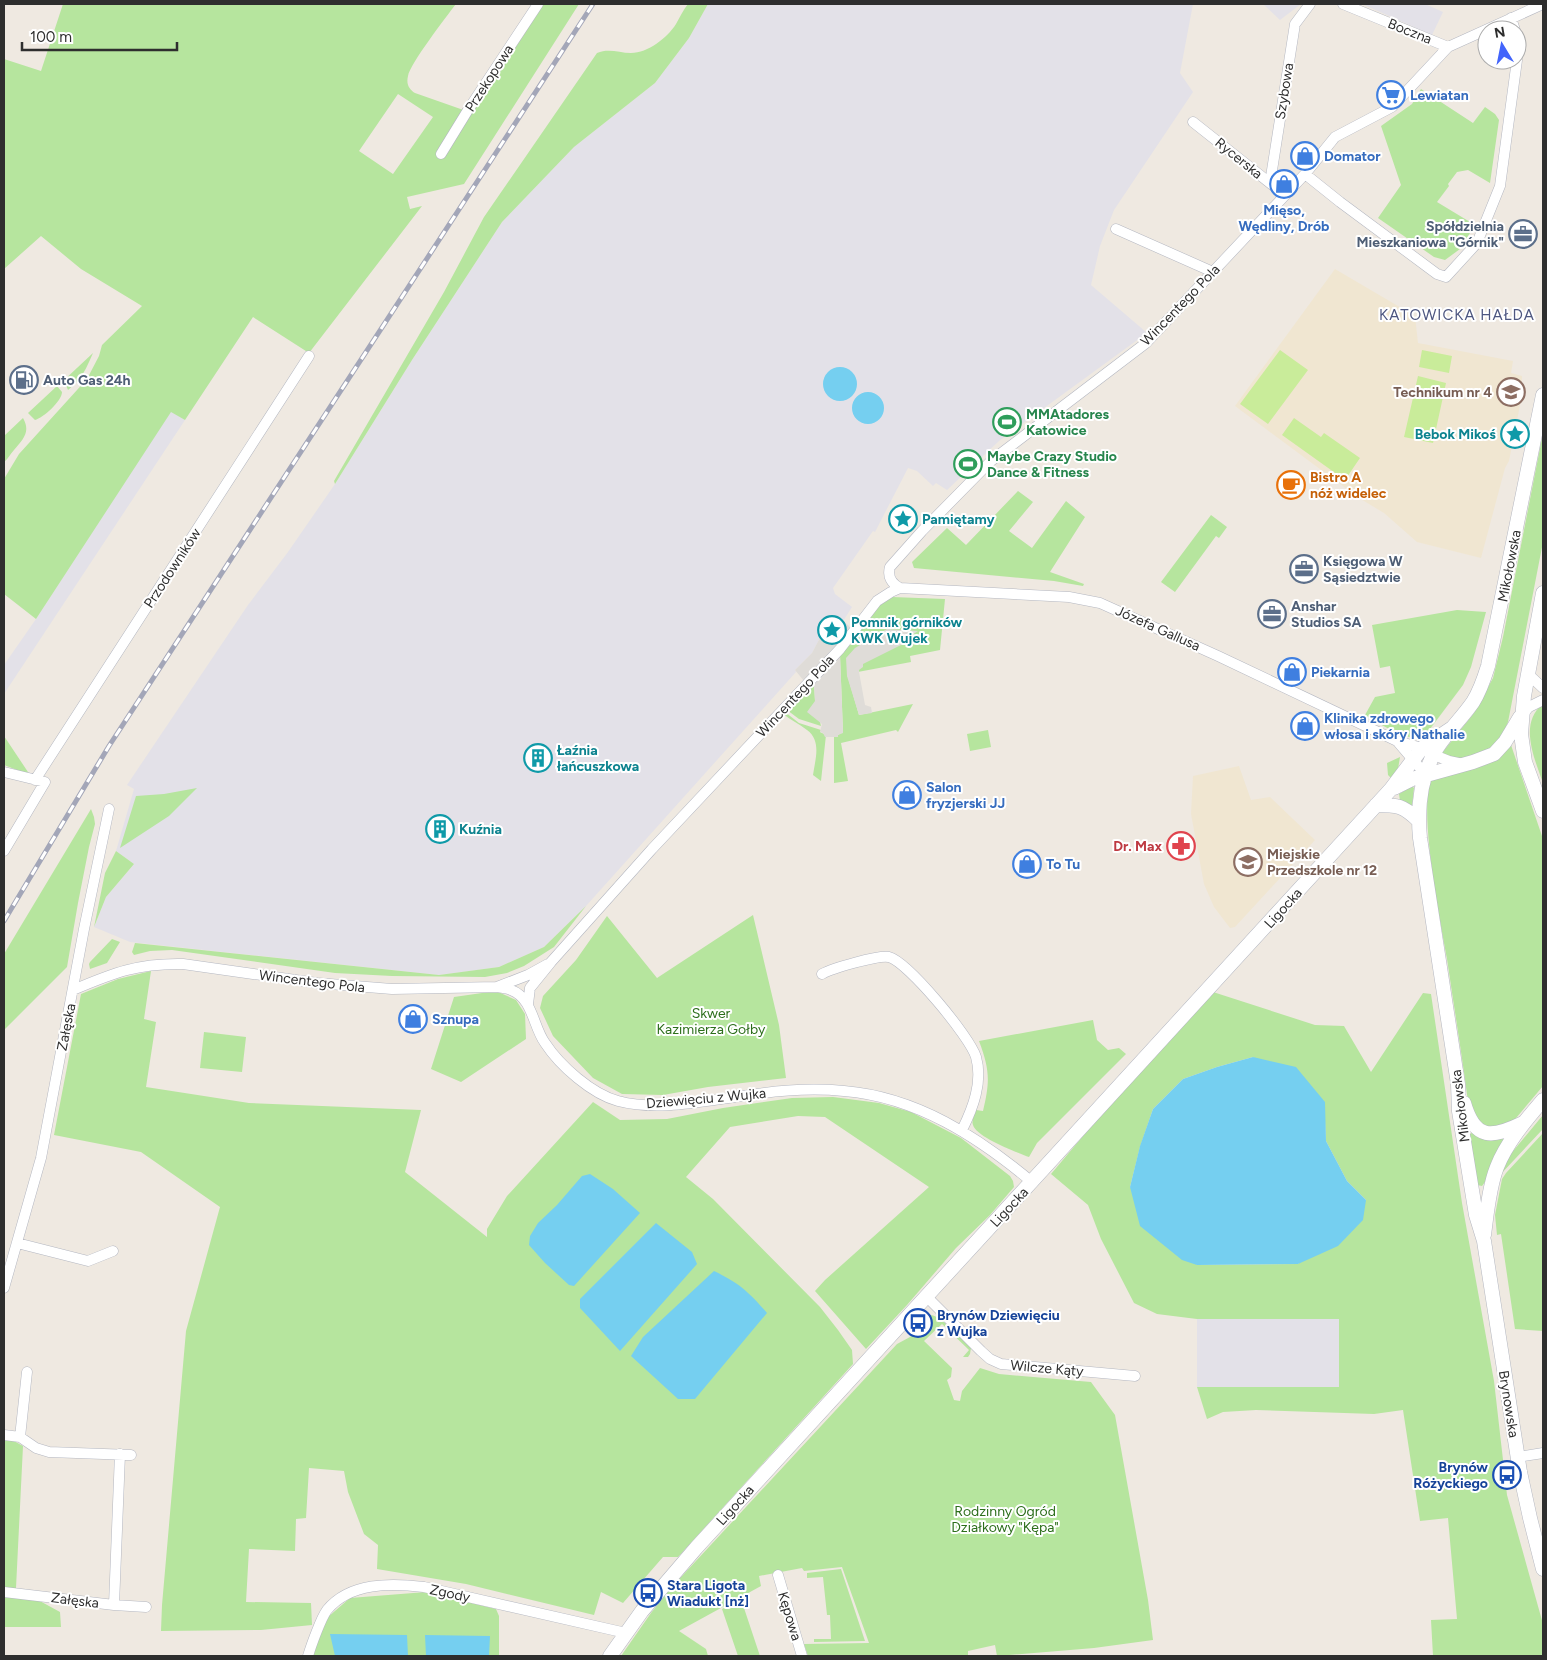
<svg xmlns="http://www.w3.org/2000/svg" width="1547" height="1660" font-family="Figtree,sans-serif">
<rect width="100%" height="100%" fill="#efe9e1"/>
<path fill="#e3e1e8" d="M708,4H1193L1180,73L1193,92L1114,210L1100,246L1091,285L1146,332L1140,338L999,441L947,490L936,483L933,486L917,471L908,468L875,532L873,531L833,588L835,594L852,607L840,626L829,621L812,653L795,670L796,672L586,906L544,947L499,967L439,975L130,942L94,927L106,897L134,864L116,851L134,789L127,785L248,605L288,552L335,484L412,360L502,222L574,147L655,83L689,38Z
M1263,4H1301L1280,20Z
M1362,4H1425L1443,12L1432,35Z
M171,411L185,420L4,694V665L36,619Z
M1197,1319H1339V1387H1197Z"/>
<path fill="#f0e6d1" d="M1335,269L1415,316L1418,343L1513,361L1511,373L1522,376L1521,400L1509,461L1505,468L1481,558L1417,542L1384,513L1359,498L1235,406Z
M1239,766L1251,800L1270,797L1315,840L1235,927L1230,928L1214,907L1204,884L1191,814L1193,776Z"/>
<path fill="#b6e59e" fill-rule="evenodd" d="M63,4H456C446,17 410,64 408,76C406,84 409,89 415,93L472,113L544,4H579L464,184L407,197L410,209L422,206L309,353L253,317L185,420L171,412L36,619L4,594V479L19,454L87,379L99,356L102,345L142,306L81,269L41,236L4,269V59L41,71ZM398,94L433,117L393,174L359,151Z
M688,4H708L689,38L655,83L574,147L502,222L412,360L335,484L334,481L444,292L484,217L597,53C609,48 619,53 631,53C648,53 667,38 676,24C680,17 683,10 688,4Z
M1421,89L1473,123L1485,107L1495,114L1499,120L1490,183L1468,170L1457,172L1448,184L1449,186L1437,202L1475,225L1460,249L1445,260L1434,257L1378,218L1401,185L1381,126L1412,104Z
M93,353C85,371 83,377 68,390L65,383L62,382Z
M57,386L62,392C62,401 43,418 35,420L28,413Z
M23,418C31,432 23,439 14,450C10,454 8,459 4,462V436Z
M1543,433V542L1508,722C1505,729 1502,737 1496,743C1485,755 1456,765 1442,753L1474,713L1493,678L1503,637Z
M1018,491L1033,502L1009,531L1032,548L1066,501L1085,517L1050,572L1084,584L1083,586L1054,581L914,568L912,562L947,528L966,545Z
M1211,515L1227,527L1219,538L1216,536L1175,592L1161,582Z
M892,597L945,599L940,650L910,656L911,662L847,674L859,715L913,704L898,732L896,730L841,743L848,781L834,783V737H838V735L843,732L840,655L876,608Z
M1457,610L1486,612L1471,667L1463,685L1424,737C1408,743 1379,723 1365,715L1375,697L1395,693L1390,666L1380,668L1372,625Z
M814,684L815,701L821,726L799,719L787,710Z
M1543,704V783C1535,760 1518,723 1543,704Z
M785,712L799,723L821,730L820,732L826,735L821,781L813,775C815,760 822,741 807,730C799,724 791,720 783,714Z
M988,730L991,747L970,751L967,734Z
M4,736L30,775L4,765Z
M1511,745L1543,839V1086L1511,1124L1497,1129L1480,1125L1468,1102C1462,1055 1454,1007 1447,959C1441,924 1417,807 1432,779L1485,765L1493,761Z
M1400,757L1398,769L1391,778L1388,775L1387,763Z
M1412,786L1414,788L1412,807L1400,801L1399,794Z
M197,788L169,816L120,848L136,796L164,794Z
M91,809L94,817L95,824L89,847L78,903L67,967L4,1030V954Z
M116,851L134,864L106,897L94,927L105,873Z
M586,906L554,947L524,966L507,973L485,977L392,976L335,973L172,950L150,951L134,955L132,952L135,943L439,975L499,967L544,947Z
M753,915L779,1025L786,1078L708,1087L663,1095L622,1094L593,1078L553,1036L540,1008L543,996L576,960L607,916L657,978Z
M112,939L120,942L107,963L90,969L89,964L90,962Z
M151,971L144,1019L156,1022L146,1087L249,1103L421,1110L405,1172L487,1237V1229L507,1196L593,1102L620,1120L667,1119L723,1108L792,1098L833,1097L879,1103L911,1112L961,1138L1010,1176L1013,1181L1014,1187L990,1215L956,1248L907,1305L866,1349L815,1291L825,1280L929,1187L825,1117L798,1116L730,1127L686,1177L713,1199L820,1307L838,1330L852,1350L853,1364L678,1557H663L623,1603L601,1592L594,1615L466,1584L377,1569L378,1545L364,1534L348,1492L344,1471L309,1468L306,1518L296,1519L295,1551L249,1549L246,1602L311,1603L312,1625L261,1630L161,1631L162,1605L186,1331L220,1207L141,1152L54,1135L81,994L118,979Z
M496,991L516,1000L525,1014L526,1039L461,1082L431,1069L454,997Z
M1213,992L1315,1025L1344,1026L1371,1072L1423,993L1431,994L1462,1203L1494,1381L1507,1495L1543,1624V1656H1433L1431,1620L1457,1619L1448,1518L1420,1521L1403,1410L1374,1414L1256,1410L1223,1412L1207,1419L1197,1387H1339V1319H1197L1157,1314L1134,1303L1101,1239L1088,1205L1051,1174L1089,1129ZM1253,1057L1324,1102L1326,1141L1347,1181L1366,1200L1298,1264L1197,1265L1130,1187L1140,1147L1153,1109L1183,1079L1217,1067Z
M1093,1020L1097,1040L1108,1050L1119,1048L1126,1054L1037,1143L1029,1157C1018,1153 976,1137 973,1125C971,1120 975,1114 976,1110L983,1111C990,1082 990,1070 979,1041Z
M204,1032L246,1037L242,1072L200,1068Z
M1543,1115V1129L1500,1175L1509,1156Z
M1473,1132L1502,1138L1504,1140L1494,1157L1485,1182L1482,1186L1477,1185L1469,1135Z
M1543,1133V1331L1515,1329L1501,1234L1497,1235L1495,1215L1502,1179L1506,1173Z
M931,1315C942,1316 962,1340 971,1348L970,1354L968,1357H963L969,1350L942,1324L924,1341L952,1368L951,1377L947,1380L954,1400L960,1401L962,1391L980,1368L999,1374L1091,1382L1115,1415L1148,1600L1153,1640L1094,1648L997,1656L995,1645L968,1651V1656H808L804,1644L869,1643L842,1567L804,1571L802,1568L759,1576L761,1586L679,1631L706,1649L708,1656H621L651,1613L670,1589L897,1344L910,1337Z
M4,1440H12L23,1446L16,1588L60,1612L61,1627H4Z
M841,1569L865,1641L814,1642V1639H831L830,1615H827L823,1577L807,1578V1573Z
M426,1592L496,1609L499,1616V1656H312L328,1617L350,1598Z
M741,1599L760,1656H738L722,1609Z"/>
<path fill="#c9ec9a" d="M1280,350L1308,370L1268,424L1240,404Z
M1422,350L1452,356L1449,373L1419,367Z
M1418,376L1446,383L1433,443L1404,437Z
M1294,418L1321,437L1324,433L1360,458L1345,480L1282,435Z"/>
<path fill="#dfdcd8" d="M829,621L840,626L842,621L844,622L849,626L851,631L859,636L840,655L843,733L838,735V737H825L823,733L820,732L822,724L807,712L815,701L814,684L809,687L795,670L812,653Z
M887,629L918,631L912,635L911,640L863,664V667L859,670V672L865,705L871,707L872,713L859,715L847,676L846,658L855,648Z"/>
<path fill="#75cff0" d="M823 384a17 17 0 1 1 34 0a17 17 0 1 1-34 0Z
M852 408a16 16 0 1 1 32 0a16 16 0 1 1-32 0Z
M1253,1057L1296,1067L1325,1102L1326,1141L1347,1181L1366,1200L1363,1220L1338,1246L1298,1264L1197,1265L1182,1260L1140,1226L1130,1187L1140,1146L1153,1109L1183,1079L1217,1067Z
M590,1174L613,1189L640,1213L574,1286L569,1285L545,1263L529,1245L530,1236L538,1223L557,1205L582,1176Z
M656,1223L692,1252L697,1264L620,1351L580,1308V1299Z
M714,1271C739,1283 749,1292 767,1313L695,1399H678L631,1356L643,1337Z
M330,1634L407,1635L408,1656H335Z
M425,1635L490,1636L489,1656H426Z"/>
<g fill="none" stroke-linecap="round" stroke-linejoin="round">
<defs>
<path id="street" d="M1343,4L1448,47
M1511,18L1515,30
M1517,39V57
M1193,122L1285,195
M441,154L468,110L538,4
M1305,174L1340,202L1437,274L1446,277L1477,243L1500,186L1517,60
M1270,183L1295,24L1310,4
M1116,229L1213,272
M900,588C892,584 887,577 890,567L922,531L991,461L1146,343L1305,174L1335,137L1392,107L1448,47L1543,4
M1528,674L1543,688
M1522,715L1529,707L1543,700
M1397,741L1426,775
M4,772L45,782L4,851
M35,780L309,356
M822,974C833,968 878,955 889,957C908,962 970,1037 976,1057C983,1082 973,1108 962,1130
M497,987C501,988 507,988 511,990C533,998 533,1027 545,1043C560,1066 592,1094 618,1101C660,1112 707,1100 750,1095C781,1090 813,1088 844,1091C917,1097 978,1137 1032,1182
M73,990C113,973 138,963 183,964L317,983L392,989L497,987L528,975L548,964
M528,1004L530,988L551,962L652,849L840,649L877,601L891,592L900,588L1069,597L1100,603L1218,656L1397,741L1422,748L1434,755L1449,761L1463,764
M17,1243L88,1261L113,1251
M4,1288L41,1158L84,929L109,809
M927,1297L981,1351L990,1359L1001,1364L1135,1376
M4,1435L20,1437L36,1448L49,1452L131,1455
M20,1437L27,1372
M1518,1457L1543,1453
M778,1575L802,1656
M4,1592L114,1605L146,1607
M114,1605L120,1454
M308,1656C311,1646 321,1618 327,1610C350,1582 391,1583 424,1587L626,1633"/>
<path id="secondary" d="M1543,395L1488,666C1484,679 1480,691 1473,702C1462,718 1448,731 1437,748C1421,775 1417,807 1420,838L1458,1084L1459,1111L1476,1215L1484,1241L1520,1472L1530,1518L1543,1569
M1543,593L1524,696L1521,734L1525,762L1543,811
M1394,788L1412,779L1473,762L1494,754L1505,742L1520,717
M1376,805C1397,805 1403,805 1419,821
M1464,1103C1475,1141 1492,1138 1523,1123
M1484,1235C1487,1213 1489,1187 1497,1167C1507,1142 1526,1120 1543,1100
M610,1656L642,1611L696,1548L1391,789L1422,748L1452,728"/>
</defs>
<use href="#street" stroke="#b4b7c1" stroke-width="11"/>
<use href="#secondary" stroke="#b4b7c1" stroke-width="15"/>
<use href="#street" stroke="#fff" stroke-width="10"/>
<use href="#secondary" stroke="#fff" stroke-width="14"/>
<defs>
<path id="rail" d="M4,921L109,746L593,4"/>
</defs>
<use href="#rail" stroke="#a3a6b8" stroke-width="5"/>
<use href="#rail" stroke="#fff" stroke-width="3" stroke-dasharray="9" stroke-linecap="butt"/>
</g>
<defs>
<symbol id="supermarket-ring" viewBox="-11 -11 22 22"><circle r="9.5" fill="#fff" stroke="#3f7fe0" stroke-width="1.5"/><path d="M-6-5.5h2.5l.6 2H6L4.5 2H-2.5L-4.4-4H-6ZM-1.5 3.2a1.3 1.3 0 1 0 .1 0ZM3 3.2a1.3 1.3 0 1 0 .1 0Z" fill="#3f7fe0"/></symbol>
<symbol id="shop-ring" viewBox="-11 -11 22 22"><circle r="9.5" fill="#fff" stroke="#3f7fe0" stroke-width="1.5"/><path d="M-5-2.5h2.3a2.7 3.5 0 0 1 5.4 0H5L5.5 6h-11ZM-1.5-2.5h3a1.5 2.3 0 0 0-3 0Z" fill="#3f7fe0"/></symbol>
<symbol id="office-ring" viewBox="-11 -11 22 22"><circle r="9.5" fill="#fff" stroke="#5c6f8a" stroke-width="1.5"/><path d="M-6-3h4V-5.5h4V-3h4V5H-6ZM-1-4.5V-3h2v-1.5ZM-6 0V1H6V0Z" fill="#5c6f8a"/></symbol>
<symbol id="fuel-ring" viewBox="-11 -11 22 22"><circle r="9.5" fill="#fff" stroke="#5c6f8a" stroke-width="1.5"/><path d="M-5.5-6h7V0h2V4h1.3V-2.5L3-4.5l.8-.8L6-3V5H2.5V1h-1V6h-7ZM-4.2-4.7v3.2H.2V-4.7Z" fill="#5c6f8a"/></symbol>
<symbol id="school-ring" viewBox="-11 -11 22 22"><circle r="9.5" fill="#fff" stroke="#8d6e63" stroke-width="1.5"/><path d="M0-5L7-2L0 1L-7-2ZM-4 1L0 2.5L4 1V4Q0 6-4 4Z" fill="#8d6e63"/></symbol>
<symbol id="stadium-ring" viewBox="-11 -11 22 22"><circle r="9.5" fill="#fff" stroke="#2e9e5b" stroke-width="1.5"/><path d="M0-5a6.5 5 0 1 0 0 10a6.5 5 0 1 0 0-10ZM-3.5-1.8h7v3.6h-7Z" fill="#2e9e5b"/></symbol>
<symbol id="sight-ring" viewBox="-11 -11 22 22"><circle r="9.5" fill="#fff" stroke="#0f9aa8" stroke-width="1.5"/><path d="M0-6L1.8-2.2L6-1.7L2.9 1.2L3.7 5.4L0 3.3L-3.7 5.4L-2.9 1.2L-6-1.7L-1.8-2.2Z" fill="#0f9aa8"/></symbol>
<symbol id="cafe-ring" viewBox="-11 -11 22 22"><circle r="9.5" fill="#fff" stroke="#e8710a" stroke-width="1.5"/><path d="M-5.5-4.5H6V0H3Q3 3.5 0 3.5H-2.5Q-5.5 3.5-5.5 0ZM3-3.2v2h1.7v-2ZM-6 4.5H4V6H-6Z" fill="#e8710a"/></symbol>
<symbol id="building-ring" viewBox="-11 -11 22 22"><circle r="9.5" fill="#fff" stroke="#0f9aa8" stroke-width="1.5"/><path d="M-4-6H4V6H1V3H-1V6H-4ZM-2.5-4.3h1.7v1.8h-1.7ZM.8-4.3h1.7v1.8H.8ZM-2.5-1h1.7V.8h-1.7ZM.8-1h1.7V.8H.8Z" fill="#0f9aa8"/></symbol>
<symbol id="pharmacy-ring" viewBox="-11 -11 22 22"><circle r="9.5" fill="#fff" stroke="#e0444e" stroke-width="1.5"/><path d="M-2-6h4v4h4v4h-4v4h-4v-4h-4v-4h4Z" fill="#e0444e"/></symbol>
<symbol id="bus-ring" viewBox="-11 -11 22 22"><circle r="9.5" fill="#fff" stroke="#1a4fb4" stroke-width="1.5"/><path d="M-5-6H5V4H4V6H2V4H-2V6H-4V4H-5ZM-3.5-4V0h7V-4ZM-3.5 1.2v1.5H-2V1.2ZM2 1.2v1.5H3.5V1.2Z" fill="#1a4fb4"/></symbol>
</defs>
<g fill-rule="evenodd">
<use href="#supermarket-ring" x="1375" y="79" width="32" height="32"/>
<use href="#shop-ring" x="1289" y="140" width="32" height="32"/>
<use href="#shop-ring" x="1268" y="168" width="32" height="32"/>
<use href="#office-ring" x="1507" y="218" width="32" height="32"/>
<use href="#fuel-ring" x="8" y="364" width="32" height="32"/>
<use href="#school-ring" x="1495" y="376" width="32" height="32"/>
<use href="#stadium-ring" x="991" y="406" width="32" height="32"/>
<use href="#sight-ring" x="1499" y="418" width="32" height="32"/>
<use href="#stadium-ring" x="952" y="448" width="32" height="32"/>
<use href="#cafe-ring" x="1275" y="469" width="32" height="32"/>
<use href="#sight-ring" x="887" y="503" width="32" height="32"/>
<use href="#office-ring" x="1288" y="553" width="32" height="32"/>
<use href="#office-ring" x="1256" y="598" width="32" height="32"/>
<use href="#sight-ring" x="816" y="614" width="32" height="32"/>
<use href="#shop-ring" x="1276" y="656" width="32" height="32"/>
<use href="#shop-ring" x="1289" y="710" width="32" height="32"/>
<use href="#building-ring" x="522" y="742" width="32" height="32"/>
<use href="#shop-ring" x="891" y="779" width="32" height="32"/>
<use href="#building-ring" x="424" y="813" width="32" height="32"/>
<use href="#pharmacy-ring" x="1165" y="830" width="32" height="32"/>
<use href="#school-ring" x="1232" y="846" width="32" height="32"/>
<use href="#shop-ring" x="1011" y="848" width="32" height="32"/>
<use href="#shop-ring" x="397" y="1003" width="32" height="32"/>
<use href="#bus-ring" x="902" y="1307" width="32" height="32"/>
<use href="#bus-ring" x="1491" y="1459" width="32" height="32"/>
<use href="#bus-ring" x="632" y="1577" width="32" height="32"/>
</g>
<g text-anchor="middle" stroke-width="4" stroke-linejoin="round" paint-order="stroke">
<g font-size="14" fill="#2e2e2e" stroke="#fff">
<text transform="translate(1410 31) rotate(22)" y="5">Boczna</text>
<text transform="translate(489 78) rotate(-57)" y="5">Przekopowa</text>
<text transform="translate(1284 91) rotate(-81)" y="5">Szybowa</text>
<text transform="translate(1239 158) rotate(39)" y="5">Rycerska</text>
<text transform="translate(1180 305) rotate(-46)" y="5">Wincentego Pola</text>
<text transform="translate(1509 566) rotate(-79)" y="5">Mikołowska</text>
<text transform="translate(172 568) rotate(-57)" y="5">Przodowników</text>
<text transform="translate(1158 628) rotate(24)" y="5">Józefa Gallusa</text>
<text transform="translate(795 696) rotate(-47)" y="5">Wincentego Pola</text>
<text transform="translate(1283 908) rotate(-48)" y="5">Ligocka</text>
<text transform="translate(312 981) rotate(7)" y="5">Wincentego Pola</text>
<text transform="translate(66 1027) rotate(-79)" y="5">Załęska</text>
<text transform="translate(706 1098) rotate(-5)" y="5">Dziewięciu z Wujka</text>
<text transform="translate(1460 1106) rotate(-97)" y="5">Mikołowska</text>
<text transform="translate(1009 1207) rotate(-47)" y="5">Ligocka</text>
<text transform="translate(1047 1368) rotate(5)" y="5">Wilcze Kąty</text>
<text transform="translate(1509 1404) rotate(81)" y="5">Brynowska</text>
<text transform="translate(735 1505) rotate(-48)" y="5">Ligocka</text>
<text transform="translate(450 1593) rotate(12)" y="5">Zgody</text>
<text transform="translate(75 1600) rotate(7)" y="5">Załęska</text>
<text transform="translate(790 1616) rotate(73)" y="5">Kępowa</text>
</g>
<g font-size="14" font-weight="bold" fill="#366cbe" stroke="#fff" text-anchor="start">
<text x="1410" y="100">Lewiatan</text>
<text x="1324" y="161">Domator</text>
<text x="1284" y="215" text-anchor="middle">Mięso,<tspan x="1284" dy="16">Wędliny, Drób</tspan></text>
<text x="1311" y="677">Piekarnia</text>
<text x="1324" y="723">Klinika zdrowego<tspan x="1324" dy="16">włosa i skóry Nathalie</tspan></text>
<text x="926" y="792">Salon<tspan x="926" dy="16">fryzjerski JJ</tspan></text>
<text x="1046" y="869">To Tu</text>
<text x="432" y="1024">Sznupa</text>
</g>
<g font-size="14" font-weight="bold" fill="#4e5e75" stroke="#fff" text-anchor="start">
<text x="1504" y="231" text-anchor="end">Spółdzielnia<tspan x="1504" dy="16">Mieszkaniowa "Górnik"</tspan></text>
<text x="43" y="385">Auto Gas 24h</text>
<text x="1323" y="566">Księgowa W<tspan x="1323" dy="16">Sąsiedztwie</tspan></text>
<text x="1291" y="611">Anshar<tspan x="1291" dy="16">Studios SA</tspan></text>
</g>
<g font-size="14" font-weight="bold" fill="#785e54" stroke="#fff" text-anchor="end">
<text x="1492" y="397">Technikum nr 4</text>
<text x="1267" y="859" text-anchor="start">Miejskie<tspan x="1267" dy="16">Przedszkole nr 12</tspan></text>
</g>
<g font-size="14" font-weight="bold" fill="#27864d" stroke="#fff" text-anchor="start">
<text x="1026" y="419">MMAtadores<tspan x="1026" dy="16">Katowice</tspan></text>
<text x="987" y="461">Maybe Crazy Studio<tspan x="987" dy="16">Dance &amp; Fitness</tspan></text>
</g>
<g font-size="14" font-weight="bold" fill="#0d838f" stroke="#fff" text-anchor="start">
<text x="1496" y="439" text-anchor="end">Bebok Mikoś</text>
<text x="922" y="524">Pamiętamy</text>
<text x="851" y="627">Pomnik górników<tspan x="851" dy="16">KWK Wujek</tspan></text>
<text x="557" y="755">Łaźnia<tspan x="557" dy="16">łańcuszkowa</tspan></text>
<text x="459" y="834">Kuźnia</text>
</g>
<g font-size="14" font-weight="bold" fill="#c56008" stroke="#fff" text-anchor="start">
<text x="1310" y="482">Bistro A<tspan x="1310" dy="16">nóż widelec</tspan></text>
</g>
<g font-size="14" font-weight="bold" fill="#be3a42" stroke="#fff" text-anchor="end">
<text x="1162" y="851">Dr. Max</text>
</g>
<g font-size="14" fill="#2c6e1b" stroke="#fff">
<text x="711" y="1018">Skwer<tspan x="711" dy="16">Kazimierza Gołby</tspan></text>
<text x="1005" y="1516">Rodzinny Ogród<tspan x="1005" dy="16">Działkowy "Kępa"</tspan></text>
</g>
<g font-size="14" font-weight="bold" fill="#164399" stroke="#fff" text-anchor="start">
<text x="937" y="1320">Brynów Dziewięciu<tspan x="937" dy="16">z Wujka</tspan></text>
<text x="1488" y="1472" text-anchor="end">Brynów<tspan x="1488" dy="16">Różyckiego</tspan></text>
<text x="667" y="1590">Stara Ligota<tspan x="667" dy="16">Wiadukt [nż]</tspan></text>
</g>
<g font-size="15" letter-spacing="1" fill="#4d5680" stroke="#fff">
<text x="1457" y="320">KATOWICKA HAŁDA</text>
</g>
</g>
<rect width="1547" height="1660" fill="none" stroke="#2e2e2e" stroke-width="10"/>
<g transform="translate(1502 45) rotate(350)"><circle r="24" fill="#ffffff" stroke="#ababab"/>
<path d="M0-4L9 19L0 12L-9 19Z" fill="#4264fb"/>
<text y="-8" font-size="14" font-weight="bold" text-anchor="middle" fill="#2e2e2e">N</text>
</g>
<path d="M22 42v8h155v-8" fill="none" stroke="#2e2e2e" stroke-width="2.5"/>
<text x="30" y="42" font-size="15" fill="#2e2e2e" stroke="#ffffff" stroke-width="4" paint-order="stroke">100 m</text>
</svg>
